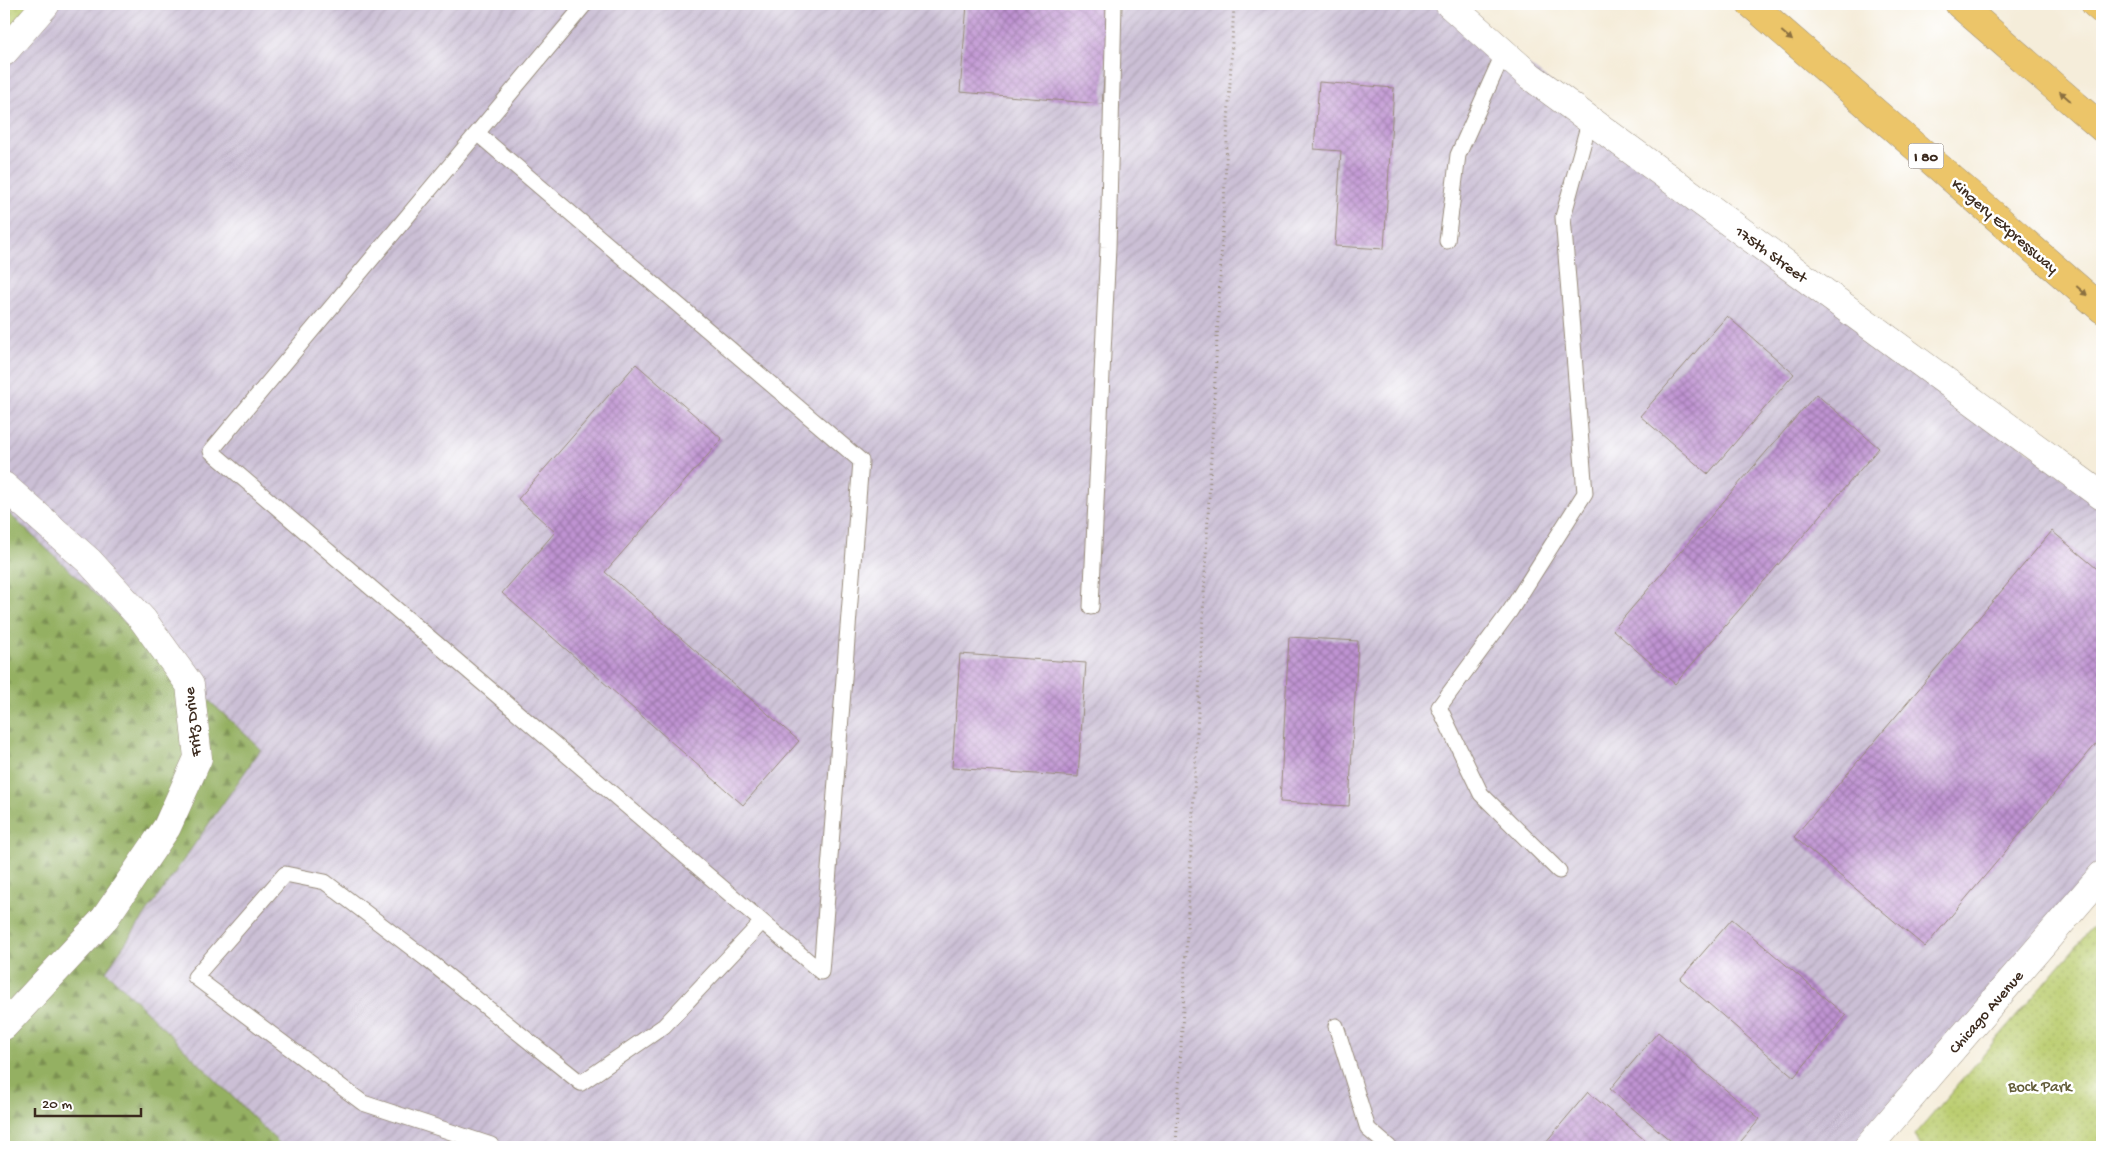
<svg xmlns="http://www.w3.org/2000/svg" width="2106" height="1151" font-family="'Gochi Hand',sans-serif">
<defs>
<pattern id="industrial-furrows" width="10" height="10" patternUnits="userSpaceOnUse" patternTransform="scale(1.25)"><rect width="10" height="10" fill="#cbbfd5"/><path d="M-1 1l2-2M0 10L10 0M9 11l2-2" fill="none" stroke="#afa4b6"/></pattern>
<pattern id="green-dots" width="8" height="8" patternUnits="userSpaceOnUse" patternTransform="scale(1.25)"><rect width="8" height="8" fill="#bbcd70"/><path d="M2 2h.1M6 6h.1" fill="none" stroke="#a2b061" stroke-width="1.8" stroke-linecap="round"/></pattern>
<pattern id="forest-firs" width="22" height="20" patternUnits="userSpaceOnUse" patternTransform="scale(1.25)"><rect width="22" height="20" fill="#94b062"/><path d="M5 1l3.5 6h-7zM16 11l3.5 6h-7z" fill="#7a8f50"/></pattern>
<pattern id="building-cross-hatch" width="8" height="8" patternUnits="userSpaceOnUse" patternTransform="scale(1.25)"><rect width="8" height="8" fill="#bf93d2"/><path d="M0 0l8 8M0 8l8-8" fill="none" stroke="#9c78aa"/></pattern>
</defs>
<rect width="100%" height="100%" fill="#fff"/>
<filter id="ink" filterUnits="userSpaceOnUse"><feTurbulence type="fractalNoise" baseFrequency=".02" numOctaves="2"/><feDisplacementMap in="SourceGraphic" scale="10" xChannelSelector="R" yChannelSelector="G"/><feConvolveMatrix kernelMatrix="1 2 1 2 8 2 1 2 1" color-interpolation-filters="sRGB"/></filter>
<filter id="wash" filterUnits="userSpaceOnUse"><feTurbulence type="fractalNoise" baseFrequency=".0096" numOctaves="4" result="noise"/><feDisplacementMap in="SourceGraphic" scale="20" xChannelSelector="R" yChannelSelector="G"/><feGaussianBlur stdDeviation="1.12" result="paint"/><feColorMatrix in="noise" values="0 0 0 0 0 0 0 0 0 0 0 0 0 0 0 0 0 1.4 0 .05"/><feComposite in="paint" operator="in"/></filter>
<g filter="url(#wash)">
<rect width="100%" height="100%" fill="#f5edda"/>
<path fill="url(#industrial-furrows)" d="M48,4H1450L2102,507V875L1868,1147H283L106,971L261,749L4,509V55Z"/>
<path fill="url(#green-dots)" stroke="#7b7c47" d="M4,4H48L4,55Z
M2102,916V1147H1921L1915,1135Z"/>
<path fill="url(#forest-firs)" stroke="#686d40" d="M4,509L261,749L106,971L283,1147H4Z"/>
<g id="blocks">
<path fill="url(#building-cross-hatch)" d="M967,4H1110L1102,104L960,92Z
M1319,82L1394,88L1384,249L1335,246L1341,151L1314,149Z
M1727,316L1794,374L1708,474L1640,416Z
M636,364L722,439L605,572L799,741L743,805L502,593L555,532L518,499Z
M1816,394L1879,448L1675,684L1613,630Z
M2052,531L2102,573V737L1925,947L1794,837Z
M1289,637L1358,641L1349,806L1280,802Z
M960,654L1086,663L1078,777L952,768Z
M1732,919L1846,1016L1794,1077L1680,979Z
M1658,1032L1760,1119L1736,1147H1678L1610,1089Z
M1588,1092L1653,1147H1551L1545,1143Z"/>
</g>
</g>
<g filter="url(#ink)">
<use href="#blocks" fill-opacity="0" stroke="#988c7c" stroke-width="1"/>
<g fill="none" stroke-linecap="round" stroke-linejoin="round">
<defs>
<path id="lane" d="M477,133L861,461L821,972L211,451L585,4
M1447,241L1458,155L1504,52
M1091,607L1108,247L1114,4
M1559,871L1481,794L1439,707L1510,611L1585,493L1563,217L1590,119
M1336,1026L1368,1129L1389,1147
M491,1145L363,1103L195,977L285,874L325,882L429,961L581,1083L664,1026L762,922"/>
<path id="street" d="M1449,4L1530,76L2102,496
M4,52L46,4
M4,486L89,561L143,620L190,685L198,758L167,827L105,918L4,1026
M1868,1147L2102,875"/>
<path id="highway" d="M1751,4L2102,309
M1959,4L2102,128
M2095,4L2102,10"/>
</defs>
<use href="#lane" stroke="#988c7c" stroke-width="17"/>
<use href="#street" stroke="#988c7c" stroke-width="29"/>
<use href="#highway" stroke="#988c7c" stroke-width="29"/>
<path stroke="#988c7c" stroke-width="3" stroke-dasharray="1 4" stroke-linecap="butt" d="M1176,1147L1234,4"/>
<use href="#lane" stroke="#fff" stroke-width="15"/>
<use href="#street" stroke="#fff" stroke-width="28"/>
<use href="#highway" stroke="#ecc569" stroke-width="28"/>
</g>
<defs><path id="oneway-solid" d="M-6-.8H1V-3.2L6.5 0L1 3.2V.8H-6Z" transform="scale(1.25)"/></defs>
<g fill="#8b7040">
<use href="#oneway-solid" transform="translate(1787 36) rotate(41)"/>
<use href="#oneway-solid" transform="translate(2065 96) rotate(-139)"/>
<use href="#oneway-solid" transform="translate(2082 291) rotate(41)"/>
</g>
</g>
<g text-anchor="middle" stroke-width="5" stroke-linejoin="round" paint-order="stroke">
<rect fill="#fff" stroke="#766a62" stroke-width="1" x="1908.5" y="143.5" width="35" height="25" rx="4"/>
<g font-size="15" font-weight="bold" fill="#3b2a1e">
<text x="1926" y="161">I 80</text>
</g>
<g font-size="16" fill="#3b2a1e" stroke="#fff">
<text transform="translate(2006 225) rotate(41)" y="6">Kingery Expressway</text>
<text transform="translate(1772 253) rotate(36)" y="6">175th Street</text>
<text transform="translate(191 722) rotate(-96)" y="6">Fritz Drive</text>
<text transform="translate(1985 1011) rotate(-49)" y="6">Chicago Avenue</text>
</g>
<g font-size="16" fill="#615b37" stroke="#fff">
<text x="2040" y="1091">Bock Park</text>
</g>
</g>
<rect width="2106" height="1151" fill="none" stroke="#fff" stroke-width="20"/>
<path d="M35 1108v8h106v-8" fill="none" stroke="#3b2a1e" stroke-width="2.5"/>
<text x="42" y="1108" font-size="15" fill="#3b2a1e" stroke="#ffffff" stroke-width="4" paint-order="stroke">20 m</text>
</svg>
